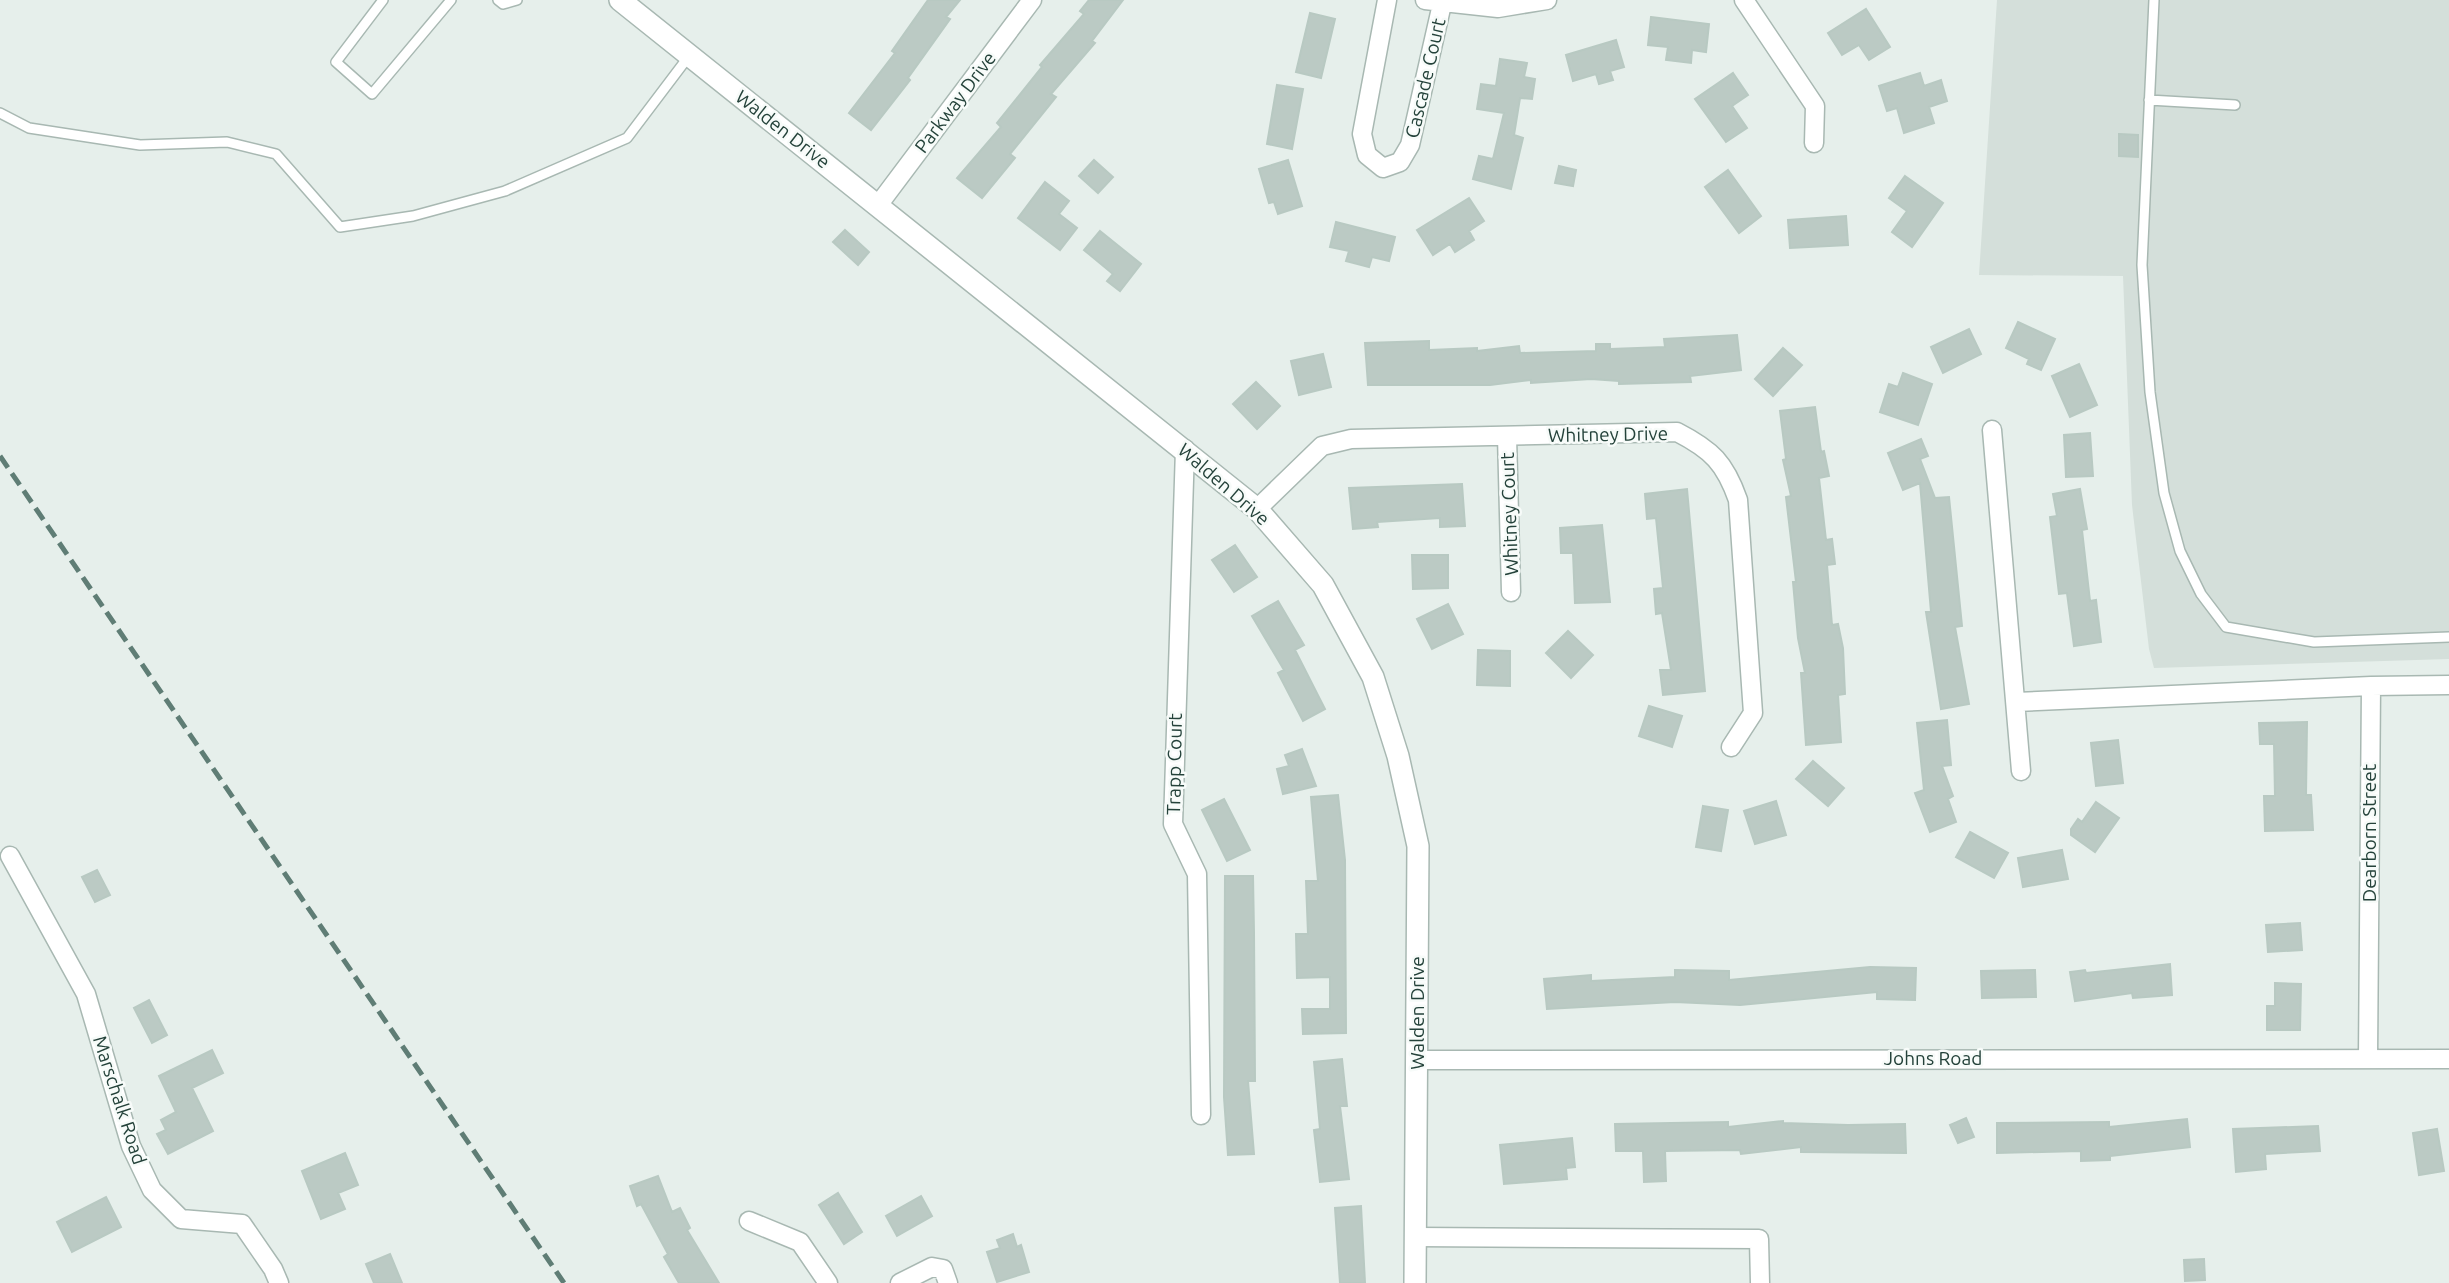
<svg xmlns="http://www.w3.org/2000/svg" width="2449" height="1283" font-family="Ubuntu,sans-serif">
<rect width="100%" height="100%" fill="#e6efeb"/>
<path fill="#d4dfda" d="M1997,0H2449V659L2154,668L2149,649L2132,505L2123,276L1979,275Z"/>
<path fill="#bbcac4" stroke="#b8c9c2" stroke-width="2" d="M928,0H960L946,17L950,19L908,78L910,80L871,130L849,113L895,53L892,51Z
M1089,0H1123L1092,41L1095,43L1051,94L1056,97L1010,154L1015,158L982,198L957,178L1001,127L997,123L1042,67L1040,65L1084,14L1080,11Z
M1866,9L1890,47L1869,60L1859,45L1842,55L1828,33Z
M1310,13L1335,19L1321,78L1296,72Z
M1651,17L1709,24L1706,52L1692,50L1691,63L1666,60L1668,47L1648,45Z
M1616,40L1624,67L1610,71L1613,80L1599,84L1596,74L1573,81L1566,55Z
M1500,59L1527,63L1524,77L1535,79L1532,99L1520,98L1514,135L1523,138L1511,189L1473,179L1479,156L1493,159L1504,113L1477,109L1481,84L1496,86Z
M1733,73L1748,95L1732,106L1747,128L1726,142L1695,99Z
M1920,73L1924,86L1941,80L1947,101L1929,107L1934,123L1904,133L1897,108L1887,111L1879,86Z
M1277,85L1303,89L1292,149L1267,144Z
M2119,134L2138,135V157L2119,156Z
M1094,160L1113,177L1098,193L1079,176Z
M1288,160L1302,206L1278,214L1274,202L1269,203L1259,169Z
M1559,166L1576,170L1573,186L1555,183Z
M1728,170L1761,216L1739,233L1705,187Z
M1905,176L1943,203L1912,247L1892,232L1907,211L1889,198Z
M1045,182L1069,201L1059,214L1077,228L1060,250L1018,218Z
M1469,198L1484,221L1469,231L1474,240L1455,252L1450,244L1433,255L1417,230Z
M1846,216L1848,245L1790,248L1788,220Z
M1336,222L1395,237L1389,261L1372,257L1369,267L1346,261L1349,251L1330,247Z
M845,230L869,252L858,265L833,242Z
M1100,231L1141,264L1120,291L1107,281L1113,274L1084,250Z
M2018,322L2055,339L2041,370L2027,364L2029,359L2006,348Z
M1969,329L1981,354L1943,373L1931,347Z
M1737,335L1741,370L1690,376L1691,382L1619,384V381L1591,379L1531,383V380L1490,385H1368L1365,343L1429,341V350L1477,348V351L1519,346L1520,353L1596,351V344H1610V349L1665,347L1664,339Z
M1783,348L1802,365L1773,396L1755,379Z
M1323,354L1331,387L1299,395L1291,361Z
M2079,364L2097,405L2070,417L2052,376Z
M1903,373L1932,384L1918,425L1880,412L1889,384L1898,387Z
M1256,382L1280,406L1257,429L1233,404Z
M1815,407L1821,452L1824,451L1829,476L1819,478L1826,540L1832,539L1835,564L1827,565L1832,625L1838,624L1843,648L1845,694L1838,695L1841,742L1806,745L1801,673H1805L1798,638L1793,582H1796L1786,497L1791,496L1783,460L1786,459L1780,411Z
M2090,433L2093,476L2066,477L2064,435Z
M1921,439L1928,456L1920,459L1935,498L1949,497L1962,626L1955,627L1969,704L1941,709L1926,612H1931L1920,483L1903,490L1888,453Z
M1462,484L1465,526L1440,527V518L1377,522L1378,527L1353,529L1349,488Z
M1687,489L1705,691L1663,695L1660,670H1671L1662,613L1656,614L1654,589L1663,588L1656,518L1647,519L1645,494Z
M2080,489L2087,529L2082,530L2090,601L2096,600L2101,642L2074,646L2067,593L2059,594L2050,517L2057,516L2053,494Z
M1602,525L1610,602L1575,603L1573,553H1561L1560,528Z
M1235,545L1257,577L1234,592L1212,560Z
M1412,555H1448V588L1413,589Z
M1278,601L1304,645L1295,650L1325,709L1303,721L1278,673L1284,670L1252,616Z
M1448,604L1463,634L1432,649L1417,619Z
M1568,631L1593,655L1571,678L1546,653Z
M1478,650L1510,651V686L1477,685Z
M1649,706L1682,716L1672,747L1639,736Z
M1947,720L1951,765L1942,766L1953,796L1948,799L1956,822L1930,832L1915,793L1924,790L1917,723Z
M2307,722L2306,795H2311L2313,830L2265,831L2264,796H2275L2274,744H2260L2259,723Z
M2118,740L2123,783L2096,786L2091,743Z
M1302,749L1316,786L1283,794L1277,769L1289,766L1285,755Z
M1813,761L1844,788L1828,806L1796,779Z
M1338,795L1345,860L1346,1033L1303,1034L1302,1009H1330V977L1297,978L1296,934H1308L1306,881H1318L1311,797Z
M1224,799L1250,850L1227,861L1202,810Z
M1776,801L1786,835L1755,844L1744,811Z
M2096,802L2119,818L2095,852L2071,835V829L2078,819L2082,822Z
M1703,806L1728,810L1721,851L1696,847Z
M1970,832L2008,853L1994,878L1956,857Z
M2062,850L2068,879L2023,887L2018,858Z
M97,870L110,895L95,902L82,877Z
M1225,876H1253L1254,933L1255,1081H1248L1254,1154L1228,1155L1224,1097Z
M2300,923L2302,950L2268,952L2266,925Z
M2170,964L2172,995L2133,998L2132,993L2075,1001L2070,972L2085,970L2086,973Z
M1870,967L1916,968L1915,1000L1877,999V992L1740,1005L1675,1002L1547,1009L1544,979L1591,975V981L1675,977V970L1729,971V980Z
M2035,970L2036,997L1982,998L1981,971Z
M2275,983L2301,984L2300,1030H2267V1006H2275Z
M149,1000L167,1035L152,1043L134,1008Z
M212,1050L223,1073L192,1088L213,1131L168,1154L157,1134L166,1130L161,1120L176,1112L159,1076Z
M1342,1059L1347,1106H1340L1349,1179L1320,1182L1314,1130L1320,1129L1314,1062Z
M1966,1118L1974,1137L1958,1143L1950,1125Z
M2187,1119L2190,1147L2110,1156V1160L2081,1161V1151L1997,1153V1123L2109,1122V1127Z
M1783,1121V1123L1848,1125L1905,1124L1906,1153L1801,1152V1147L1741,1154L1740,1150L1665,1151L1666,1181L1644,1182L1643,1151H1616L1615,1124L1728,1122V1127Z
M2318,1126L2320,1151L2265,1154L2266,1169L2236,1172L2233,1129Z
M2437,1129L2444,1171L2419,1175L2413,1133Z
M1572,1138L1575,1167L1566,1168L1567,1179L1504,1184L1500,1145Z
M345,1153L358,1185L338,1193L345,1209L321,1219L302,1171Z
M658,1176L672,1212L680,1208L690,1228L687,1230L719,1283H679L664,1257L668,1254L641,1204L637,1206L630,1186Z
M838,1193L862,1232L844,1244L819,1205Z
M921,1196L932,1216L897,1236L886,1216Z
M106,1197L121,1227L72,1252L57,1222Z
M1361,1206L1365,1283H1340L1335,1208Z
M1013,1234L1017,1247L1021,1245L1029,1272L997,1282L987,1252L1000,1248L997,1240Z
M390,1254L402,1283H374L366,1264Z
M2204,1259L2205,1280L2185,1281L2184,1260Z"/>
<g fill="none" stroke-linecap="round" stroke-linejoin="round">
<defs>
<path id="service" d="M383,0L336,62L372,94L451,0
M498,0L503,4L517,0
M2154,0L2142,265L2150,392L2164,493L2180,551L2201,594L2226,627L2314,642L2449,637
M2149,100L2235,105
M0,113L29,128L140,145L227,142L276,154L340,227L413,216L505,191L627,138L689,56"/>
<path id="minor" d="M1387,0L1362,134L1367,155L1383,168L1400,162L1410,145L1442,4
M1425,0L1498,8L1547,0
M1744,0L1815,106L1814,143
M879,204L1032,0
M1992,430L2021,771
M1507,436L1511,592
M1185,449L1173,824L1197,874L1201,1115
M1257,509L1322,446L1351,439L1677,432C1712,450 1725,463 1738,500L1753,713L1731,747
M2016,702L2371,686
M10,856L86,994L131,1146L152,1190L181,1219L242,1224L273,1269L279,1283
M2368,1058L2371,686L2449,685
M1417,1060L2449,1059
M749,1221L800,1242L828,1283
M1416,1237L1759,1239L1760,1283
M900,1283L932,1267L943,1269L948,1283"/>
<path id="tertiary" d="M620,0L1257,509L1323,585L1373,677L1398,756L1418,846L1415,1283"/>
</defs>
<use href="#service" stroke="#a8b8b2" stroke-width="12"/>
<use href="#minor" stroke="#a8b8b2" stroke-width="21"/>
<use href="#tertiary" stroke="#a8b8b2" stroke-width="24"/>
<use href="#service" stroke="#fff" stroke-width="9"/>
<use href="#minor" stroke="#fff" stroke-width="18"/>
<use href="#tertiary" stroke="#fff" stroke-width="21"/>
<path stroke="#5f7d75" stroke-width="5" stroke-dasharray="14 7" stroke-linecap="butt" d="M0,456L564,1283"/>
</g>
<g text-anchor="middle" stroke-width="5" stroke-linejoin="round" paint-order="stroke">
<g font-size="19" fill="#24423a" stroke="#f7fbf9">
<text transform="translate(1425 78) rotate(-77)" y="7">Cascade Court</text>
<text transform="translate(955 102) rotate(-53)" y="7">Parkway Drive</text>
<text transform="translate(783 129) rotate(38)" y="7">Walden Drive</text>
<text transform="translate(1608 434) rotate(-1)" y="7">Whitney Drive</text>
<text transform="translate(1224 484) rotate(41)" y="7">Walden Drive</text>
<text transform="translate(1509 514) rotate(-92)" y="7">Whitney Court</text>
<text transform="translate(1174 764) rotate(-89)" y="7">Trapp Court</text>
<text transform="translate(2369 833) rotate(-90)" y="7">Dearborn Street</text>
<text transform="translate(1417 1013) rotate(-90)" y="7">Walden Drive</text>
<text x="1933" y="1065">Johns Road</text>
<text transform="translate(120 1100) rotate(72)" y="7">Marschalk Road</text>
</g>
</g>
</svg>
